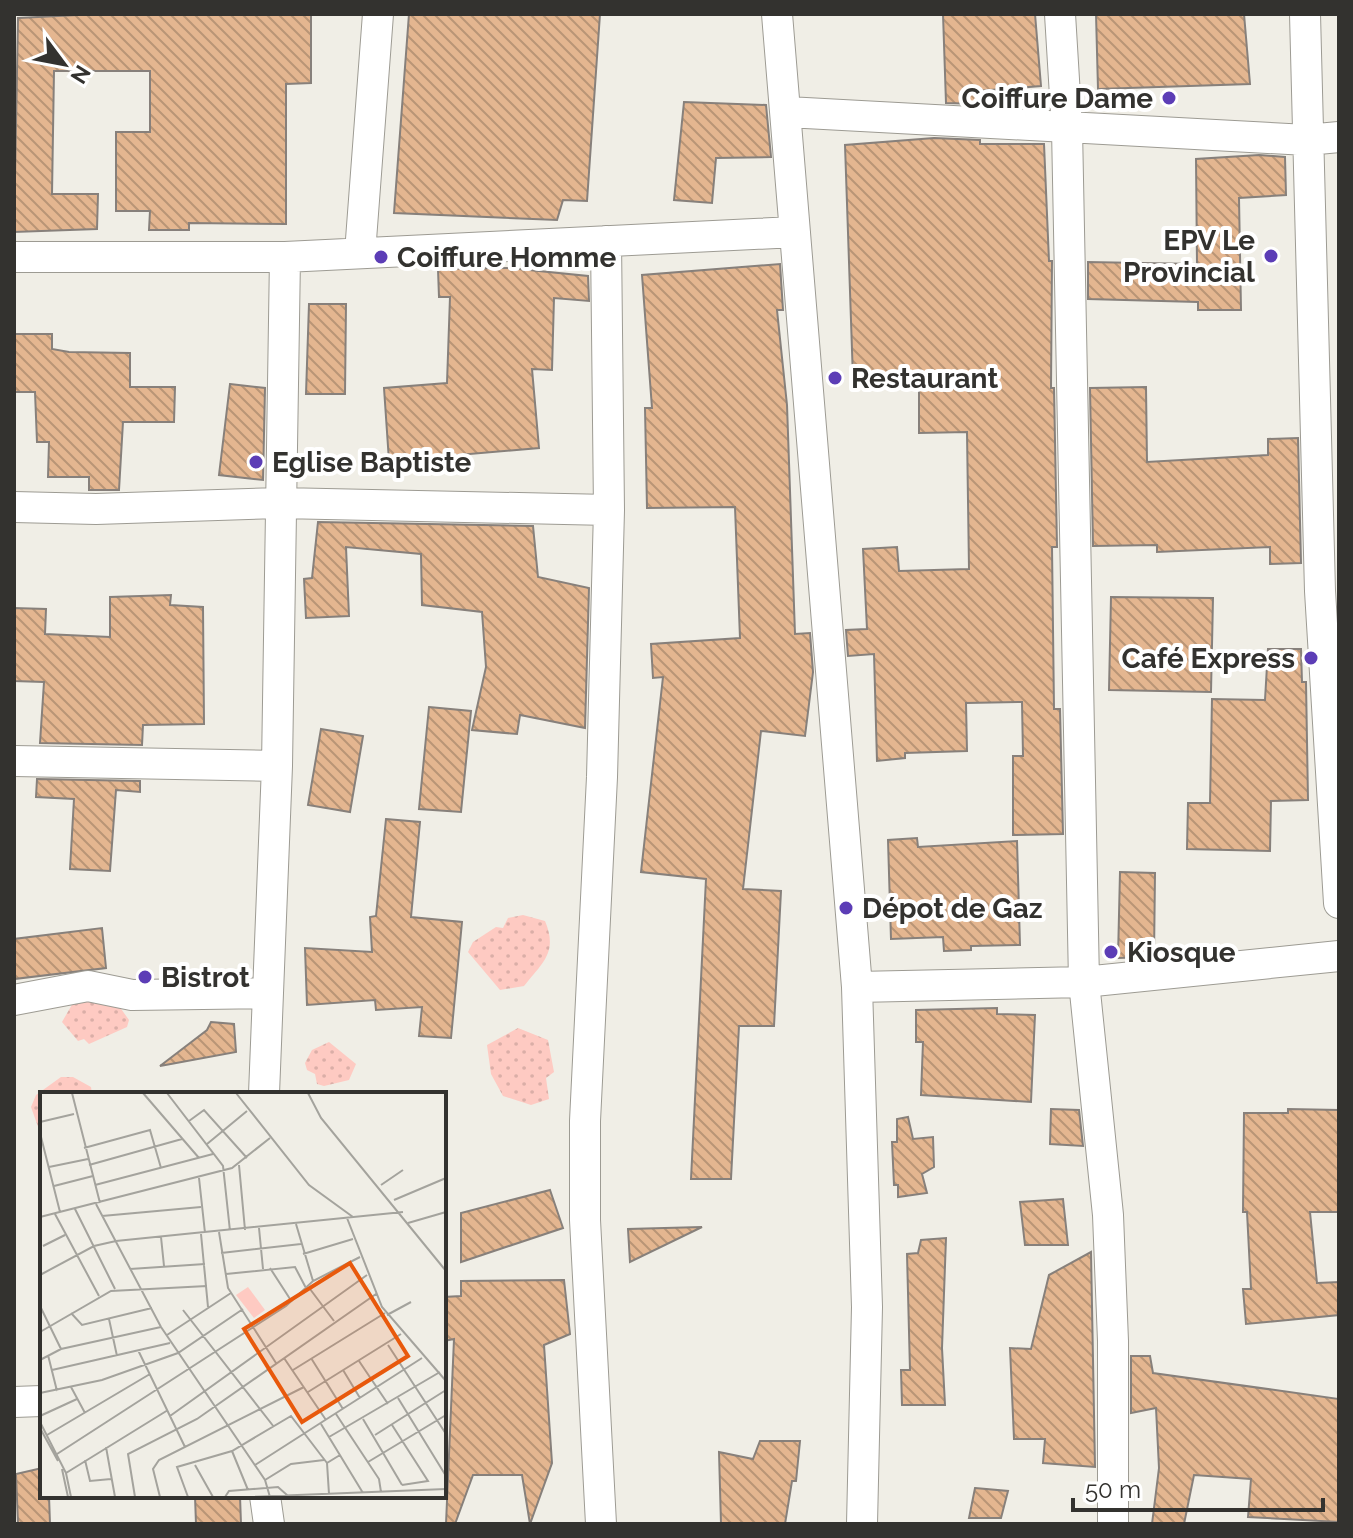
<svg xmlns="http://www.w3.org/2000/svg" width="1353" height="1538" font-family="Raleway,sans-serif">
<defs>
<pattern id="park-dots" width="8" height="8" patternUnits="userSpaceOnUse" patternTransform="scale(2)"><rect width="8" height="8" fill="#fecac2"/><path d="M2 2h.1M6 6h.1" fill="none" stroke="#daaea7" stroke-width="1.8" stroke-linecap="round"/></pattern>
<pattern id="building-back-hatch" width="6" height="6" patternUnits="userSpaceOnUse" patternTransform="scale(2)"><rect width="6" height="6" fill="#e4b690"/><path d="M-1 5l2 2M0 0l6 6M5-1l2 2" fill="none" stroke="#b99576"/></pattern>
</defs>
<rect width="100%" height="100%" fill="#f0eee6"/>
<path fill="url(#park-dots)" d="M523,915L545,921C558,952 543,962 524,986L500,990L468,952L473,942L496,927L503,928L508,918Z
M77,996L119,1006L129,1020L127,1027L89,1044L84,1039L78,1041L62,1022Z
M518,1028L548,1040L554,1072L546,1078L549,1099L531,1105L503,1096L491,1074L487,1045Z
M329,1042L356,1064L349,1080L324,1086L317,1084L315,1074L307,1070L305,1063L312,1050Z
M61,1077H73L91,1087L92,1094H42V1138L31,1107L36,1095Z"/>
<path fill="url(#building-back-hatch)" stroke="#87807b" stroke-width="2" d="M98,14H311V83L286,84V224L189,223V230H149L150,211H116V132H150V71H54L52,194H98L97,229L14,232L18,18Z
M409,14H600L587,201L563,200L557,220L394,213Z
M943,14H1035L1041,86L978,91L979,104L946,103Z
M1096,14H1244L1250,84L1098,89Z
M684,102L766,105L771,157L716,158L712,203L674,200Z
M934,138L980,140V144H1044L1049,261H1052L1051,388H1054L1057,547H1052L1054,709H1060L1063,834L1013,835V756H1023L1022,702L966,703L967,751L905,753V758L877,761L874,654L848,656L846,630L867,629L863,549L897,547L899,571L969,569L967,432L919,433V378L853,379L845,145Z
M1259,155L1285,157L1286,195L1239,198L1241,310H1198V302L1088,299V262L1197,264L1196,159Z
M780,264L783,310H777L787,405L795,634L810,633L813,672L805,736L761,731L743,889L781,891L774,1026H739L731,1179H691L706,879L641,872L663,677L653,678L651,644L740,638L735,507L647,508L645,408H652L642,275Z
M509,268L588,276L589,301L554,298L552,370L532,369L539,448L389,461L384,388L447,383L450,297H439L438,269Z
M309,304H346L345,394H306Z
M14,334H52V349L69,352L130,353V387H175L174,422H123L119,490H89V477H48L49,442H37L35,392H14Z
M230,384L265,388L263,480L219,475Z
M1146,387L1147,462L1268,455V439L1298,438L1301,563L1270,564V547L1157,552V545L1093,546L1090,388Z
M318,522L533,526L538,577L589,588L585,728L520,715L517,734L472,730L486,667L482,612L422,605L421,554L346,547L349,616L306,618L304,579L312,578Z
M171,595L170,605L203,607L204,724L143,725L142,745L40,743L44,682L14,681V608L46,609L45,634L110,637V597Z
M1111,597L1213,598L1211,692L1109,690Z
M1268,649H1301L1302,682H1306L1308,800L1271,801L1270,851L1187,849L1188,803H1210L1212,699L1265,700Z
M429,707L471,711L461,812L419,809Z
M321,729L363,736L350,812L308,805Z
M37,779L140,781V792L116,790L110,871L70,869L74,799L36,797Z
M386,819L420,822L411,917L462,922L451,1038L419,1036L422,1007L376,1010L375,1000L307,1005L305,948L372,952L370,917L376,916Z
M917,838L918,847L1017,841L1020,945L971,946V950L944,951L943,937L891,939L888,840Z
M1120,872L1155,873L1154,957L1118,958Z
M102,928L106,968L14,979V939Z
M997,1008V1014L1035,1015L1031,1102L921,1095L923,1042H916V1010Z
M211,1022L234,1024L236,1052L160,1066L207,1030Z
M1051,1109L1079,1110L1083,1146L1050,1144Z
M1288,1109L1339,1110V1212H1310L1317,1283L1339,1282V1315L1246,1324L1243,1289H1251L1247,1212H1243L1244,1113H1288Z
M908,1117L913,1139L933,1137L934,1167L922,1174L927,1193L898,1197V1185H894L892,1142H897V1119Z
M550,1190L563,1228L461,1262V1213Z
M1063,1199L1068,1245H1025L1020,1202Z
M702,1227L630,1262L628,1229Z
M946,1238L942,1348L945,1405H902L901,1370H910L907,1254L918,1253L921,1240Z
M1091,1252L1095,1467L1043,1463L1045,1439H1014L1010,1348L1031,1349L1049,1275Z
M564,1280L570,1334L544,1345L552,1463L530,1524L522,1475H473L455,1524H446L454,1339L444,1341V1297L461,1296V1281Z
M1131,1356H1150L1153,1373L1339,1399V1522L1248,1517L1251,1479L1194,1475L1184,1524H1152L1159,1468L1156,1408L1131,1413Z
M760,1441H800L796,1481H792L785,1524H721L719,1452L753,1459Z
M42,1468V1496H49L50,1524H18L16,1474Z
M975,1488L1008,1491L1001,1518H969Z
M195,1496H240L241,1524H196Z"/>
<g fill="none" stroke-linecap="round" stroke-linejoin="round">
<defs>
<path id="street" d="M777,14L857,987L867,1307L862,1524
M1060,14L1067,129L1084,982L1108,1215L1113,1341V1524
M1305,14L1320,591L1339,903
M787,112L1307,140L1339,137
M360,253L378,14
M14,257H285L795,232
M14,507L96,509L280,503L609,510
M14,761L277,766
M857,987L1084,982L1339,956
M14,1000L88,986L132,995L268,993
M264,1094L277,766L285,257
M14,1402L42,1401
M265,1496L269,1524
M601,1524L585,1220V1121L602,777L609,510L606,241"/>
</defs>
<use href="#street" stroke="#9d9b93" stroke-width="32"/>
<use href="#street" stroke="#fff" stroke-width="30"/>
</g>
<g fill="#5c3db6" stroke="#fff" stroke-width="3">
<circle cx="1169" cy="98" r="8"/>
<circle cx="1271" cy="256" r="8"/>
<circle cx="381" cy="257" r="8"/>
<circle cx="835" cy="378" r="8"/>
<circle cx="256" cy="462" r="8"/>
<circle cx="1311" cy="658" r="8"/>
<circle cx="846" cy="908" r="8"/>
<circle cx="1111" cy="952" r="8"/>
<circle cx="145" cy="977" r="8"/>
</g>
<g text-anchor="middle" stroke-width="8" stroke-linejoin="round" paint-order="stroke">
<g font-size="28" font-weight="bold" fill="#33322f" stroke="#fff" text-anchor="start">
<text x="1153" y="108" text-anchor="end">Coiffure Dame</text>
<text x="1255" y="250" text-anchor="end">EPV Le<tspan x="1255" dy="32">Provincial</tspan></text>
<text x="397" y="267">Coiffure Homme</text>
<text x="851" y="388">Restaurant</text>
<text x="272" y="472">Eglise Baptiste</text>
<text x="1295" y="668" text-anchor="end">Café Express</text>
<text x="862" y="918">Dépot de Gaz</text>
<text x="1127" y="962">Kiosque</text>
<text x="161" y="987">Bistrot</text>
</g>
</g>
<g transform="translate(40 1092)">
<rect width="406" height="406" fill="#f0eee6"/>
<path d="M208,195L225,218L214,226L196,203Z" fill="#fecac2"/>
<path fill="none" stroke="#a4a39d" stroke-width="2" d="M32,1L60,111M103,1L159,66M127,1L183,74L190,139M196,1L269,93L313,125M268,1L281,26L406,179M149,29L164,18L207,66M0,30L34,22M0,41L20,120M167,52L207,19M44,56L110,38L121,76M49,73L142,47M199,73L205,138M9,75L48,67M159,86L165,141M55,93L173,62M341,93L363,78M14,94L53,84M354,108L406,86M56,112L121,235L225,388L230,405M35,117L75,197M15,122L59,204M62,124L161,115M0,125L192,76L230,46M307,126L342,215L406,289M368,131L406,120M256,132L273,189M219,136L223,177M179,140L188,196L236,271M161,142L168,215M121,145L124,174M3,154L25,143M181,161L261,152M263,162L313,147M230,176L252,210M90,177L165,172M186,182L255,175L267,198M0,183L54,154L76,149L363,120M270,197L294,229M0,214L21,257M143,218L234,335M31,221L42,233L112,216M347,223L371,210M69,227L77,264M0,240L71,199L167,194M127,243L191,201M348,253L406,342M98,258L145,355M8,263L17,299M244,266L286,328M271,266L303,317M0,268L21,257L121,235M319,269L348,312M12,278L130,251M253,278L345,221M303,278L320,306M31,295L45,321M268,300L361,242M0,301L62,288L138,261L203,217M358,306L406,384M296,322L339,387L341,400M0,324L37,307M130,324L327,183M323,327L362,393M0,330L26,381L31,405M281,332L323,401M352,333L388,389L362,393M0,336L18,369M7,343L110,282M335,343L406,298M289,345L400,280M66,355L75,405M192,359L208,398M17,362L246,214L273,189L320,165M45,368L50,389L71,387M328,370L406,323M155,373L173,405M215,373L382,266M22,377L28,405M26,381L128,318M225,388L251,372L284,368M289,402L287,371L300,363M95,405L88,362L157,327L336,202M120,405L113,377L119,368L264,295M148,405L137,375L192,359L251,324L287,371M185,405L189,399L238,395L247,403M209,405L406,397"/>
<path fill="#e8590c" fill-opacity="0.15" stroke="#e8590c" stroke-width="4" d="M310,171L368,264L262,330L204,237Z"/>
<rect width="406" height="406" fill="none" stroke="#33322f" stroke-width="4"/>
</g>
<rect width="1353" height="1538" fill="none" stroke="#33322f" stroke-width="32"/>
<g transform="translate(64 64) rotate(122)" stroke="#ffffff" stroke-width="6" paint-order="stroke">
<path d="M0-6L14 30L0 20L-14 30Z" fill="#33322f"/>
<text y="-12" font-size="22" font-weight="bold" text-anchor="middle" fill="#33322f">N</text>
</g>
<path d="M1073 1498v12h250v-12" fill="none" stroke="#33322f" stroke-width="4"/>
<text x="1085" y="1498" font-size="24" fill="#33322f" stroke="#ffffff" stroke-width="6" paint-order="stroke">50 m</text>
</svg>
